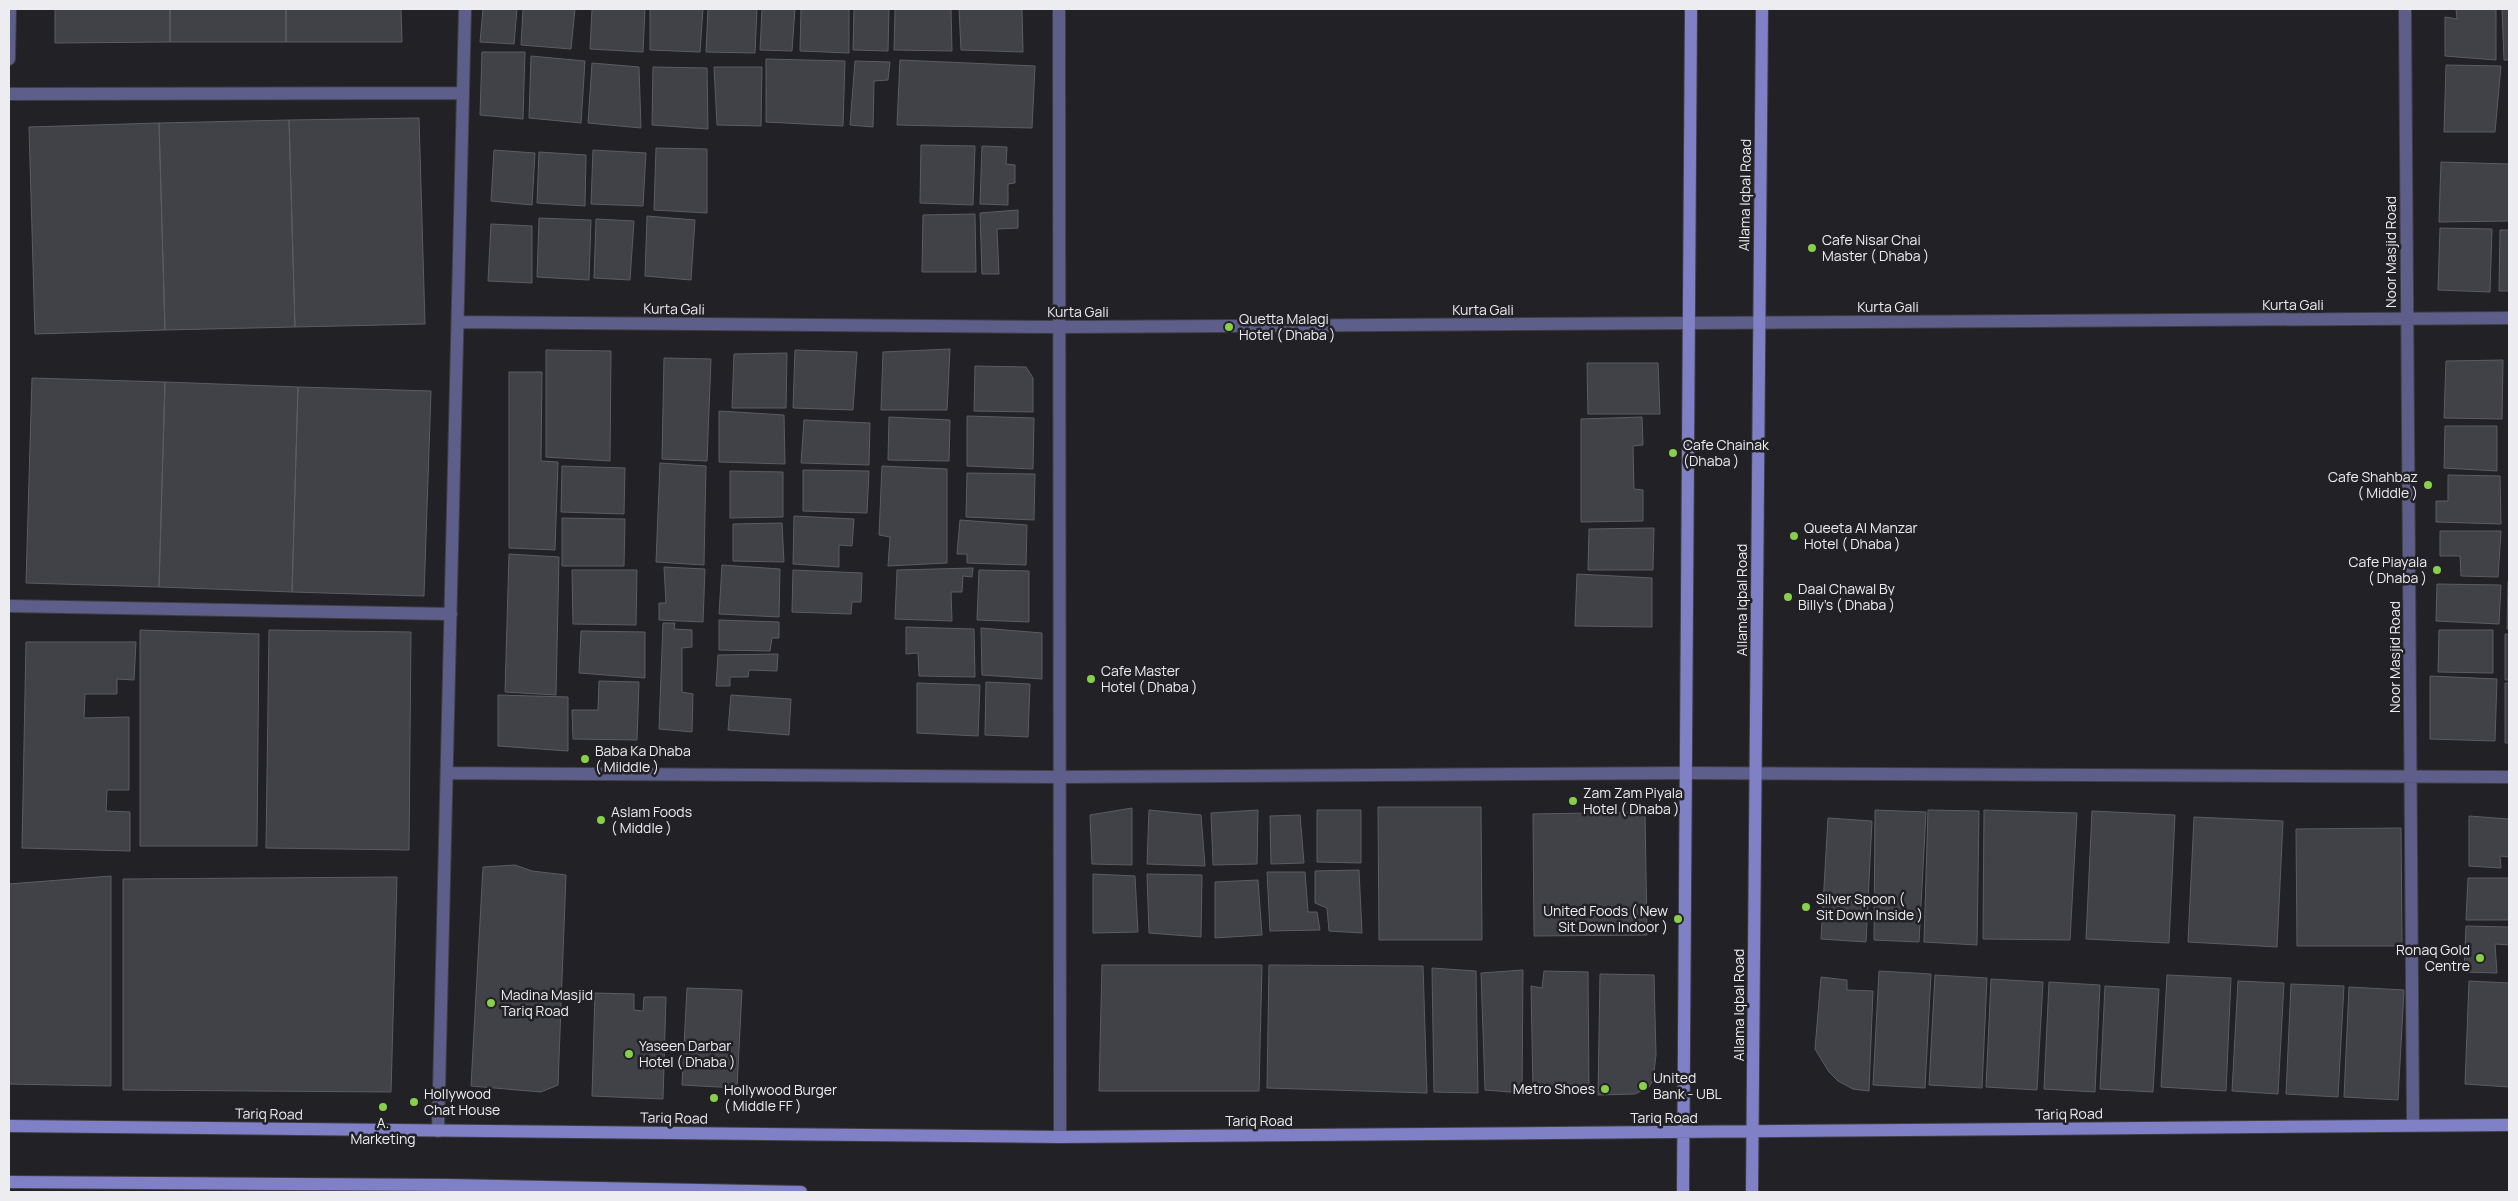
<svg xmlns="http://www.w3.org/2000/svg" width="2518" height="1201" font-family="Manrope,sans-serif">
<rect width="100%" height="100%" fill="#212126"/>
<path fill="#414247" stroke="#5c5d63" d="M55,9H170V42L55,43Z
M170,9H286V42H170Z
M286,9H401L402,42H286Z
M483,9H517L514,44L480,42Z
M523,9H575L571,49L521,45Z
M592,9H645L643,52L590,49Z
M650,9H703L700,52L650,50Z
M708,9H757L755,53L706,52Z
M762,9H795L792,51L760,50Z
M801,9H849V53L800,51Z
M854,9H889L888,51L853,50Z
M895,9H951L952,51L894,50Z
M959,9H1022L1023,52L961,50Z
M2456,9H2496V60L2445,56V17L2457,19Z
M2502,9H2509V60H2504Z
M482,52H525L523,119L480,115Z
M531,56L585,61L581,123L529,118Z
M766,59L845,61L843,126L766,122Z
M900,60L1035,66L1032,128L897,125Z
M855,61L890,62L888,80L874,81L873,127L850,125Z
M592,63L639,67L641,128L588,123Z
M2446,65L2501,66L2495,132H2444Z
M653,67L707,68L708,129L652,125Z
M714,67H762L761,126L717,125Z
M419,118L425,324L295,327L289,120Z
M289,120L295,327L165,330L159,123Z
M159,123L165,330L35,334L29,127Z
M921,145L975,146L973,205L920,203Z
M982,146L1007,147L1006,164L1015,165V183L1008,184V205L980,204Z
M656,148L707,149V213L654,210Z
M494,150L535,153L532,205L491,201Z
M593,150L646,153L643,206L591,204Z
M539,152L586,155L585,206L537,203Z
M2441,162L2509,164V221L2439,222Z
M1018,210V228L997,229L999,274H982L980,213Z
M975,214L976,272H922L923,215Z
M647,216L695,220L691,280L645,276Z
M539,218L591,220L589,280L537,277Z
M596,219L634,221L630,280L594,278Z
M491,224L532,226V283L488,281Z
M2440,228L2492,229L2490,292L2438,290Z
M2500,230H2509V291H2499Z
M950,349L947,410H881L883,352Z
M546,350L611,351L610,461L546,457Z
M795,350L857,352L853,410L793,408Z
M787,353L786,408H732L734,354Z
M664,358L711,359L707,461L662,459Z
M2503,360L2502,419L2444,418L2446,361Z
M1587,363H1658L1660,414H1588Z
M975,366L1026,367L1033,378V412L974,411Z
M509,372H542L541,461L558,462L555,550L509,548Z
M32,378L165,382L159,587L26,583Z
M165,382L298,387L292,592L159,587Z
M298,387L431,391L424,596L292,592Z
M719,411L784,415L785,464L719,462Z
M967,416L1034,418L1033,469L967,466Z
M889,417L950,420L949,461L888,460Z
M1642,417L1643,445L1633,446L1634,489L1643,490V521L1581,522V419Z
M804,420L870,423L869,465L801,463Z
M2445,426H2497V471L2444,468Z
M660,463L706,466L704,565L656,562Z
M562,466L625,468L624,514L561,512Z
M882,466L947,469V563L888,566L890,537L879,535Z
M803,470L869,471L867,513L803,511Z
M730,471L783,472V517L730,518Z
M967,473L1035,474L1034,520L966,517Z
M2448,475L2500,476L2501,524L2436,522V501H2448Z
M794,516L854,519L852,546L839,545V567L793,564Z
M562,518L625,519L624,566H562Z
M960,520L1027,525L1026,565L967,563V554H957Z
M782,523L784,562L733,561V524Z
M1654,528L1653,570H1588L1589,529Z
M2440,531H2501L2498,577L2461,576L2460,556H2440Z
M509,554L559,557L556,695L505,692Z
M722,565L780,569L779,617L719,614Z
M664,567L705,569L703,622L659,620V603H666Z
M973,568L972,577L963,576L962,592H951L952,621L895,619L897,570Z
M572,570H637L636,625L573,624Z
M793,570L862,573L861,602H852L851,614L792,612Z
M979,570L1029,571V622L977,620Z
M1577,574L1652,578V627L1575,626Z
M2508,581H2509V629H2507Z
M2437,584L2501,585L2499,624L2436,621Z
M719,620L779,622V638H772L770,651L719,650Z
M663,623H675L674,629L692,630V647L682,648V692L693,694L692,732L659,729Z
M906,627L974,629L975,677L919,676L918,653L906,654Z
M981,628L1042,633V679L982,675Z
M140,630L259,634L257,846H140Z
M269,630L411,632L409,850L266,848Z
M2439,630H2493V673L2438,672Z
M581,631L645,632V678L579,673Z
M2505,634H2509V680H2505Z
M26,642H136L134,680L117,679V694H85L84,718L129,717V790H107L106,811L130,812V851L22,848Z
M778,654L777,671L749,670L748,677H730V686H716L718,655Z
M2430,676L2497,679L2495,741L2430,739Z
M599,681L639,682L637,740L573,739L572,710H598Z
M986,682L1030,684L1028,737L985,735Z
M917,683L980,685L978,736L917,733Z
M2505,683H2509V743H2505Z
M498,695L568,697V751L498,746Z
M731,695L791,699L789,735L728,730Z
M1378,807H1481L1482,940H1379Z
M1132,808V865L1092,864L1090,815Z
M1149,810L1201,815L1205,866L1147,864Z
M1258,810L1257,864L1213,865L1211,813Z
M1317,810H1361V863L1317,862Z
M1875,810L1926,812L1919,942L1874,940Z
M1928,810L1979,811L1977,945L1924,942Z
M1984,810L2077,813L2070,940L1983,939Z
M2092,811L2175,815L2169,943L2086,939Z
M1645,812L1647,935L1534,936L1533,814Z
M1300,815L1304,863L1271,864L1270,816Z
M2469,816L2509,819V857L2500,856L2501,868L2469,866Z
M2194,817L2283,821L2277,947L2188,942Z
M1828,818L1872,821L1866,942L1821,939Z
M2401,828L2402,946H2297L2296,829Z
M515,865L532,871L566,875L558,1085L541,1092L471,1086L483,867Z
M1359,870L1362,933L1329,931L1327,908L1315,903V871Z
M1267,872H1305L1308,912H1317L1320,930L1270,931Z
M1093,874L1135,876L1138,932L1093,933Z
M1147,874L1202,875L1201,937L1149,933Z
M111,876V1086L9,1084V884Z
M397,877L391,1092L123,1090V879Z
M2468,878H2509V920H2466Z
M1258,880L1262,935L1215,938V882Z
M2466,926L2509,927V945L2495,944L2497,973L2464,972Z
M1102,965H1262L1259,1091H1099Z
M1269,965L1423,966L1427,1093L1267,1088Z
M1432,968L1476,971L1478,1093L1434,1092Z
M1523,970L1522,1093L1485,1090L1481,973Z
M1544,971L1588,972L1589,1091H1533L1531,986L1542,988Z
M1879,971L1931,974L1925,1088L1873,1085Z
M1600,974L1654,975L1656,1055L1653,1080L1649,1087L1635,1094L1598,1095Z
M1935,975L1987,978L1982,1088L1929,1085Z
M2167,975L2231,978L2226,1091L2161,1087Z
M1821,977L1847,980V990L1873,991L1869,1091L1853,1089L1838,1081L1829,1072L1815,1049Z
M1991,979L2043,982L2037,1090L1986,1087Z
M2238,981L2284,983L2278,1094L2232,1091Z
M2469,981L2509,983V1087L2465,1084Z
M2049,982L2100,985L2095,1092L2044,1089Z
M2291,984L2344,986L2338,1097L2286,1094Z
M2105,986L2159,989L2153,1092L2100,1089Z
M2349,987L2404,990L2398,1100L2344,1097Z
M687,988L742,990L737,1088L682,1085Z
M595,993L634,994V1010L643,1011L644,997H666L663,1099L592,1096Z"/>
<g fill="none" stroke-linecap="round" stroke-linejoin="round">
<defs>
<path id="street" d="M1059,9L1060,1137
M2405,9L2413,1124
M9,59L10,9
M9,94L463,93
M458,322L1060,327L2509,318
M9,606L451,614
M447,773L1060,777L1685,773L2509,777
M438,1131L465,9"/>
<path id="secondary" d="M9,1126L1060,1137L2509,1125
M9,1182L449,1185L801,1192
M1683,1192L1691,9
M1752,1192L1762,9"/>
</defs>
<use href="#street" stroke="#3e3e42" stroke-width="14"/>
<use href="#secondary" stroke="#3e3e42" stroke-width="14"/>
<use href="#street" stroke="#5e5e8a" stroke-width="12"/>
<use href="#secondary" stroke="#8080c6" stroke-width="12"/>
</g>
<g fill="#88cf4a" stroke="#212126" stroke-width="2">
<circle cx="1812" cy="248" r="5"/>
<circle cx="1229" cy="327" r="5"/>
<circle cx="1673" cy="453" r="5"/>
<circle cx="2428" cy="485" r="5"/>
<circle cx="1794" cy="536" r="5"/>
<circle cx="2437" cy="570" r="5"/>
<circle cx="1788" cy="597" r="5"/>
<circle cx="1091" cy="679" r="5"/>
<circle cx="585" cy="759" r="5"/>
<circle cx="1573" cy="801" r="5"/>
<circle cx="601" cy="820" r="5"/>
<circle cx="1806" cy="907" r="5"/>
<circle cx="1678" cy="919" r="5"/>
<circle cx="2480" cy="958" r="5"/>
<circle cx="491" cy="1003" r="5"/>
<circle cx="629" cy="1054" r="5"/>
<circle cx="1643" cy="1086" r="5"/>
<circle cx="1605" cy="1089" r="5"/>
<circle cx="714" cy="1098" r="5"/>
<circle cx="414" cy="1102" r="5"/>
<circle cx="383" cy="1107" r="5"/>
</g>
<g text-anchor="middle" stroke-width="5" stroke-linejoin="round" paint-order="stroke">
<g font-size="14" fill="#ededf1" stroke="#212126">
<text transform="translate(1745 195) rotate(-89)" y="5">Allama Iqbal Road</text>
<text transform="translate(2391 252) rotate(-90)" y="5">Noor Masjid Road</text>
<text x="2293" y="310">Kurta Gali</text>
<text x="1888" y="312">Kurta Gali</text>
<text transform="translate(674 309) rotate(1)" y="5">Kurta Gali</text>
<text x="1483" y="315">Kurta Gali</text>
<text x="1078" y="317">Kurta Gali</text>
<text transform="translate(1742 600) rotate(-90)" y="5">Allama Iqbal Road</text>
<text transform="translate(2395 657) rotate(-90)" y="5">Noor Masjid Road</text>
<text transform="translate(1739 1005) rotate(-90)" y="5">Allama Iqbal Road</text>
<text transform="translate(269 1114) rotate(1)" y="5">Tariq Road</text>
<text transform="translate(2069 1114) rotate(-1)" y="5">Tariq Road</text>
<text transform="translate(674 1118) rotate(1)" y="5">Tariq Road</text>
<text x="1664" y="1123">Tariq Road</text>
<text x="1259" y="1126">Tariq Road</text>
</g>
<g font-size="14" fill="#ededf1" stroke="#212126" text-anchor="start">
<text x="1822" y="245">Cafe Nisar Chai<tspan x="1822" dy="16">Master ( Dhaba )</tspan></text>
<text x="1239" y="324">Quetta Malagi<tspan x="1239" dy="16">Hotel ( Dhaba )</tspan></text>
<text x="1683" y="450">Cafe Chainak<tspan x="1683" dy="16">(Dhaba )</tspan></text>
<text x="2418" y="482" text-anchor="end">Cafe Shahbaz<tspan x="2418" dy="16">( Middle )</tspan></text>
<text x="1804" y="533">Queeta Al Manzar<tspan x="1804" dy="16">Hotel ( Dhaba )</tspan></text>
<text x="2427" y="567" text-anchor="end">Cafe Piayala<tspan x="2427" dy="16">( Dhaba )</tspan></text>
<text x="1798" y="594">Daal Chawal By<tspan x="1798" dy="16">Billy's ( Dhaba )</tspan></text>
<text x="1101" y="676">Cafe Master<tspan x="1101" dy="16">Hotel ( Dhaba )</tspan></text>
<text x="595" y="756">Baba Ka Dhaba<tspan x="595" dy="16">( Milddle )</tspan></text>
<text x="1583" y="798">Zam Zam Piyala<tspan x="1583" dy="16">Hotel ( Dhaba )</tspan></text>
<text x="611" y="817">Aslam Foods<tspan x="611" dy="16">( Middle )</tspan></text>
<text x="1816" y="904">Silver Spoon (<tspan x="1816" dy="16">Sit Down Inside )</tspan></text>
<text x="1668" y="916" text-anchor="end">United Foods ( New<tspan x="1668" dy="16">Sit Down Indoor )</tspan></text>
<text x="2470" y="955" text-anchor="end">Ronaq Gold<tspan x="2470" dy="16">Centre</tspan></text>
<text x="501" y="1000">Madina Masjid<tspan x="501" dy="16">Tariq Road</tspan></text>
<text x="639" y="1051">Yaseen Darbar<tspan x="639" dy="16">Hotel ( Dhaba )</tspan></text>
<text x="1653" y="1083">United<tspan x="1653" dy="16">Bank - UBL</tspan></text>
<text x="1595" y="1094" text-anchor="end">Metro Shoes</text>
<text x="724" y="1095">Hollywood Burger<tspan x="724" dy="16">( Middle FF )</tspan></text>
<text x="424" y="1099">Hollywood<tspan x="424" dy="16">Chat House</tspan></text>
<text x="383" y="1128" text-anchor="middle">A.<tspan x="383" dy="16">Marketing</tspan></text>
</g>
</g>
<rect width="2518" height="1201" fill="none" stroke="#ededf1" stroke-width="20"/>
</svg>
